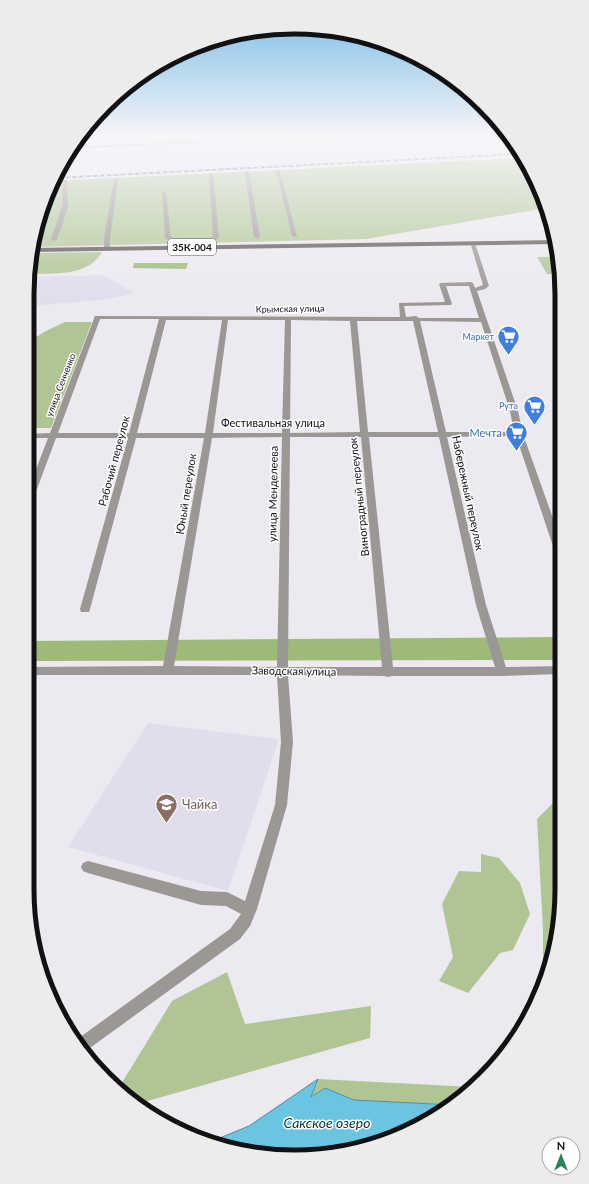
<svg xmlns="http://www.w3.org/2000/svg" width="589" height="1184" font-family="Lato,sans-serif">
<rect width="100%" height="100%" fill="#ece9f0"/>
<path fill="#e2ddeb" d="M102,275L135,293L101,300L27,306L29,277Z
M148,723L279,739L228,891L68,847Z"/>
<path fill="#afc694" d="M522,158L542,192L546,208L366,239L32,247L47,192L53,181Z
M102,252C88,277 54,273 29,274L31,253Z
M537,257H557L560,261V274H547Z
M65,322H92L51,428H27V343L44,332Z
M562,794V867L553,932L557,937L543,987V930L537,819Z
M481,854L499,858L520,883L530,914L513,950L500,953L468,993L439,981L453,957L442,904L459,871L481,872Z
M227,972L245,1024L371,1006L370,1038L137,1104L121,1088L123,1081L172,1001Z
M318,1079L473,1087L453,1105L354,1100L325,1088L310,1097Z"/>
<path fill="#9dba78" d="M134,263H188L186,269L133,268Z
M561,637V660L27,661V641Z"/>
<path fill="#6bc4e0" stroke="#508ea2" d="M562,867V890L557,937L553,932Z
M318,1079L311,1097L325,1088L354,1100L453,1105L413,1129L329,1155L242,1152L210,1142L249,1126Z"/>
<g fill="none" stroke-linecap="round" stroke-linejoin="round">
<path fill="#9a9795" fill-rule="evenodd" d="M326,135H355L70,149L72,147Z
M276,170L280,171L297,237L292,236Z
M247,171L249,172L260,237L257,239L254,237L245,172Z
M211,173L213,174L219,238L216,240L213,238L209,174Z
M116,178L118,179L110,239V249L107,251L104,249V239L114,179Z
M65,180L67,181L68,207L57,239L54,241L51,239L62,207L63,181Z
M164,191L166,192L171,238L168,240L165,238L162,192Z
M470,242L475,243L489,286L485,289L477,291L518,411L523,434L561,541V558L556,555L516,436L447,437L486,605L506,667L561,666V674L502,676H392L388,677L384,676L288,675L293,742L287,805L257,909L250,926L240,939L83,1053L76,1040L230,929L241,914L226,906L201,905L88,873L83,871L81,867L83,863L88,861L201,891L227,892L245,901L275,805L281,742L277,675H27V667L163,666L204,438H136L90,609L89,612H81L80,609L128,438H56L31,505L27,508V493L48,438H27V434L50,433L95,316L400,317L399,303L445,302L439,284L440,283L471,282L473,283L475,288L483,285ZM446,286H469L479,318H419L416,316L406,317L404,306L451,305L452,304ZM100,319H159L129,433H58ZM166,320H222L205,433H137ZM228,320H285L282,433H213ZM291,320L350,321L360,432L290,433ZM357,321H413L438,432H368ZM420,321L481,322L510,411L514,432H446ZM282,437L277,667L174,666L212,438ZM290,437H361L382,667H288ZM369,437H439L476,605L495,667H393Z"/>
<path fill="#595350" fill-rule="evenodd" d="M554,240L555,244L31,252L32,248Z"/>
<defs>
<path id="rail" d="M55,178L520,154"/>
</defs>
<use href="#rail" stroke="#5e5d61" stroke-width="1.5"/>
<use href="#rail" stroke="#fff" stroke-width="1" stroke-dasharray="3.5" stroke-linecap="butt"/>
</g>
<linearGradient id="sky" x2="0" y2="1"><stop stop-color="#76bae5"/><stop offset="0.45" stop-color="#f6f5f8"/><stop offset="1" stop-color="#f6f5f8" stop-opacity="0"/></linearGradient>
<rect width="589" height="301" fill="url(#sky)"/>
<defs>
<symbol id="supermarket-pin" viewBox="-11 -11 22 30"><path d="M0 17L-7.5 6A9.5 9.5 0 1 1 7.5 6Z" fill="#3f7fe0" stroke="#fff"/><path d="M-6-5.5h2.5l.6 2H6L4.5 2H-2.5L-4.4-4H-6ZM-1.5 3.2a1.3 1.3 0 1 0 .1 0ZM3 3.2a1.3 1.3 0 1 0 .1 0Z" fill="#fff"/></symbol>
<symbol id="school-pin" viewBox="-11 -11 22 30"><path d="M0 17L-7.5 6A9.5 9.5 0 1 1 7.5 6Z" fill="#8d6e63" stroke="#fff"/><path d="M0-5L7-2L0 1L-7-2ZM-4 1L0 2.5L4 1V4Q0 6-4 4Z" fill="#fff"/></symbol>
</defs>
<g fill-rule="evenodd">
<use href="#supermarket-pin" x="496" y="324" width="25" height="34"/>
<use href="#supermarket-pin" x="522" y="394" width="25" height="34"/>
<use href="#supermarket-pin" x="504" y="420" width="25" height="34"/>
<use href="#school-pin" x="154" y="792" width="25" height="34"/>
</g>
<g text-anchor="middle" stroke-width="3" stroke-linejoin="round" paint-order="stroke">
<g font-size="9" fill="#111013" stroke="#fff">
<text transform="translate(290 309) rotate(-1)" y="3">Крымская улица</text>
<text transform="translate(61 385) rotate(-69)" y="3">улица Сенченко</text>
</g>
<g font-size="9" fill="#366cbe" stroke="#fff" text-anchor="end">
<text x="494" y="340">Маркет</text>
<text x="518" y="409">Рута</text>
</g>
<rect fill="#fff" stroke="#58585a" stroke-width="1" x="168" y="239" width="48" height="16" rx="3"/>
<g font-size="10" font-weight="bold" fill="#111013">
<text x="192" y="251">35К-004</text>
</g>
<g font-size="11" fill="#111013" stroke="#fff">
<text x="273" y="427">Фестивальная улица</text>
<text transform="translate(114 461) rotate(-75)" y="4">Рабочий переулок</text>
<text transform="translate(468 493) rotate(78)" y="4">Набережный переулок</text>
<text transform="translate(186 494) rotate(-81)" y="4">Юный переулок</text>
<text transform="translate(273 494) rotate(-89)" y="4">улица Менделеева</text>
<text transform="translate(359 497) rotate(-96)" y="4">Виноградный переулок</text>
<text transform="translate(294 671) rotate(1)" y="4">Заводская улица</text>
</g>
<g font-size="11" fill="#366cbe" stroke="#fff" text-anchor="end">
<text x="502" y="437">Мечта</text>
</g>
<g font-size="13" fill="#785e54" stroke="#fff" text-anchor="start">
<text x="182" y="809">Чайка</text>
</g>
<g font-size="14" font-style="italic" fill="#06323e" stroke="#fff">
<text x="327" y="1128">Сакское озеро</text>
</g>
</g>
<path d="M0 0H589V1184H0ZM294 34H295A260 260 0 0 1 555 294V890A260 260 0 0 1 295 1150H294A260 260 0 0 1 34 890V294A260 260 0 0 1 294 34Z" fill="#ececec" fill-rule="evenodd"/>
<path fill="none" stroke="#111013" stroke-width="5" d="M294 34H295A260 260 0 0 1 555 294V890A260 260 0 0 1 295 1150H294A260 260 0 0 1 34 890V294A260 260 0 0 1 294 34Z"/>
<g transform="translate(561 1156)"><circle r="19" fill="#ffffff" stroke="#a09fa1"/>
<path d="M0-3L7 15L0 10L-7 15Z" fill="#2b8358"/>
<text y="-6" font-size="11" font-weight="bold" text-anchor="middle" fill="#111013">N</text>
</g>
</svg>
